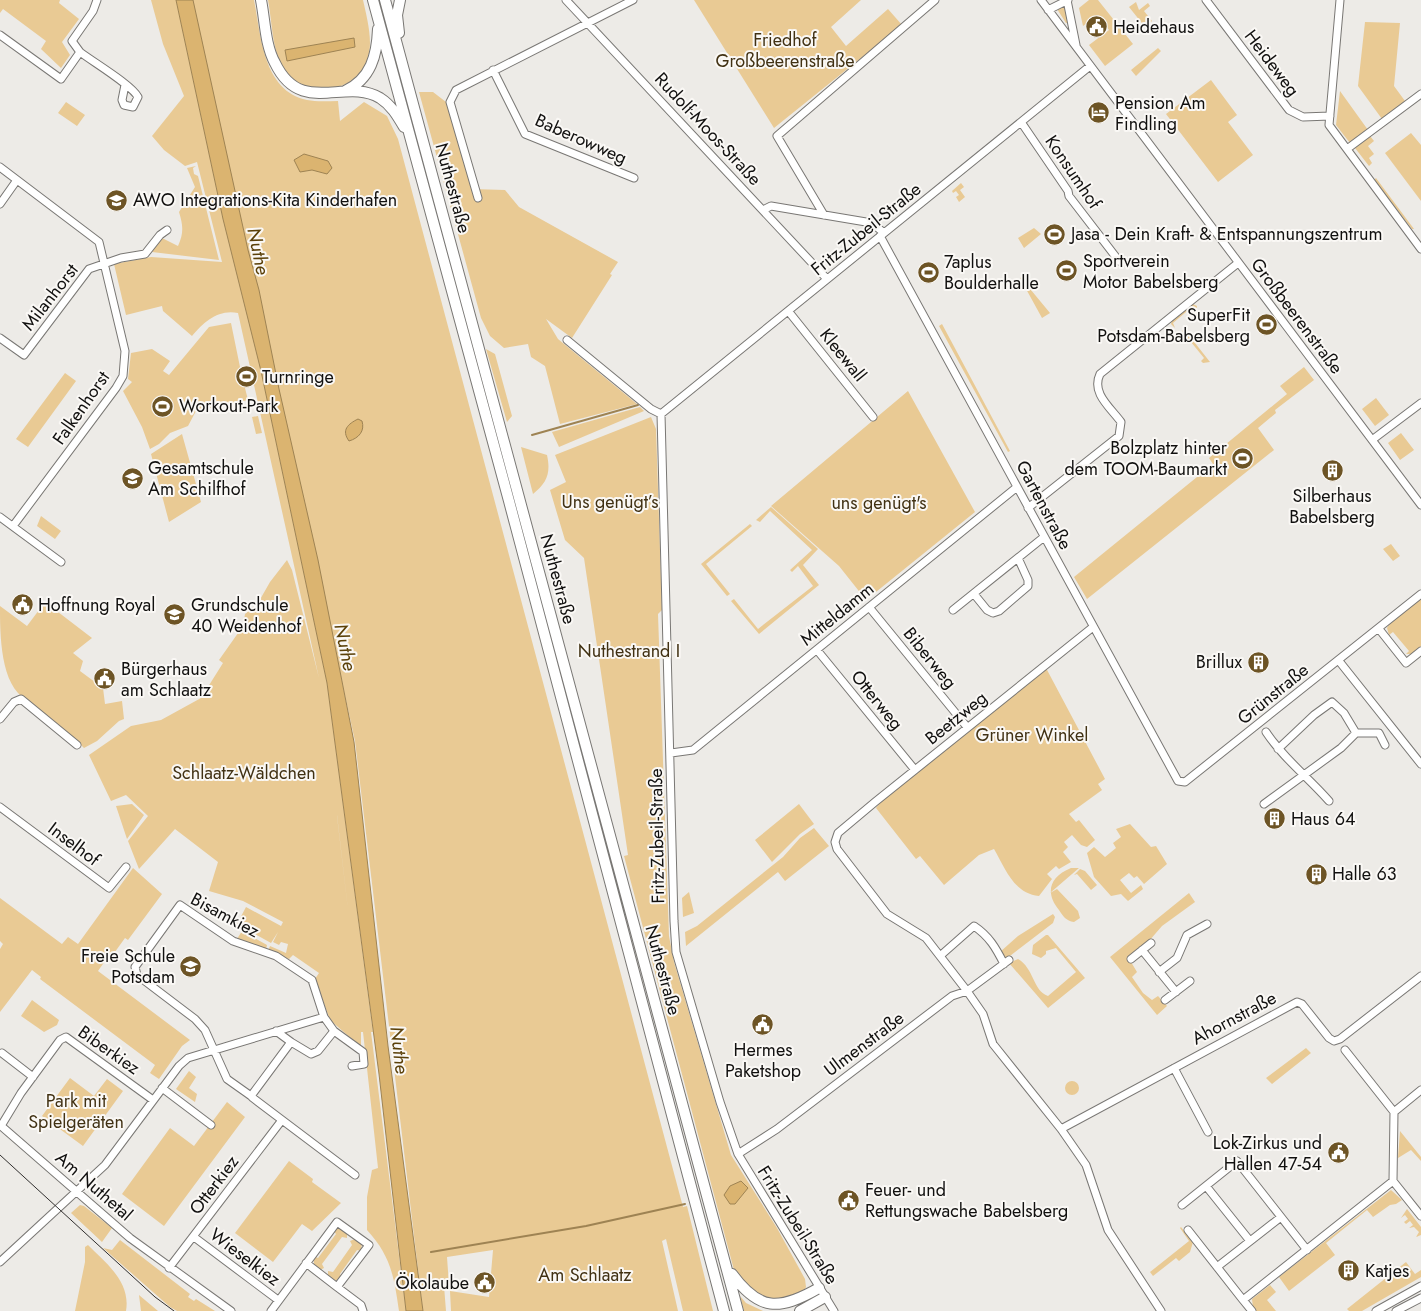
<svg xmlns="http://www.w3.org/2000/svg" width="1421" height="1311" font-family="Jost,sans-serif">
<rect width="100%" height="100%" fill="#edebe7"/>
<path fill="#e9ca94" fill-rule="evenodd" d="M0,0H60L59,3L79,19L62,42L70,55L61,68L41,49L46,41L3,9L0,13Z
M151,0H176L223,219L261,371L327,683L373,1032H371L406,1311H399C394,1277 391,1256 367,1230V1197L372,1170L378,1168L363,1032H361V1047L330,1020L315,979L319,973L293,955L289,959L268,951L270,946L286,953L288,944L281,942L279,945L273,942L278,932L271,943L237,924L246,907L281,926L283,922L243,901L209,891L218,862L175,829L139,869L128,841L148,816L126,795L111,801L89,755L131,726L161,720L201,698L223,663L219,660L243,626L245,614L258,603L270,582L287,560L292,570L319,678L238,313C218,309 204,322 192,336L163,311L162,306L126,315L114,264L151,257L222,262L197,162L185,166L164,150L152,136L184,96L163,44ZM337,815L350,927L337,816Z
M192,0H254C261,35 263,91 307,100C317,102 328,101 338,101L340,121L364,102L387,116L398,139L683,1207L687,1206L713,1311H683L666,1239L662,1241L678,1311H451L450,1291L489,1297L493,1250L447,1257L449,1285L444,1286L446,1311H423L355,741Z
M268,0H363C367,18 374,43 367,61C354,95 301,100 283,68C272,49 272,21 268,0Z
M694,0H861L831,27L846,46L888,9L902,25L774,128Z
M1089,0H1098L1133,44L1105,66L1089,45L1109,30L1098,15L1083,26L1079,8Z
M1136,2L1139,10L1148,3L1150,6L1144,11L1152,21L1145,27L1129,7Z
M1063,6L1066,8L1069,23H1066L1057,9Z
M1365,22L1400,23L1394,86L1405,101L1382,119L1358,86Z
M1158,48L1161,51L1136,76L1131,70Z
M1211,80L1237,115L1228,122L1253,155L1218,182L1166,114Z
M1340,91L1368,130L1350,143L1336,125Z
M419,92H433L446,102L472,189L505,190L519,207L618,262L610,274L612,275L572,338L546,319L558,339L637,404L560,424L545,366L531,357L528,344L504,348L490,336L481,318Z
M66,102L85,115L77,126L58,113Z
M1411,133L1421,145V201L1385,153Z
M1370,136L1374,141L1368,146L1374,154L1369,158L1372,163L1369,166L1355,148Z
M196,166L193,168L194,174L198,176L219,260L152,252L162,238L178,246C184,233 183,225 179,212L195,187L187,168Z
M1376,178L1414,229H1412L1374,180Z
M961,183L964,187L960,190L965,197L959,202L956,197L959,195L956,191L953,193L952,191Z
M1034,228L1041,234L1024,248L1018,238Z
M1025,275L1030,281L1026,284L1050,313L1042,318L1020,278Z
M1193,304L1197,306L1196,311L1192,307L1173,323L1175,328L1171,324L1172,320Z
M231,323L240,367L246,366L251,386L245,388L248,400L196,411L188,426L170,433L159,444L150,449L142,427L123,391L132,382L128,379L131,353L152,349L170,361L163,371L169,375L209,327Z
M942,324L1010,451L1008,452L939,326Z
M1184,329L1210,362L1203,363L1201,361L1204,358L1182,331Z
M486,349L495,354L512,416L507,422Z
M1304,367L1314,380L1275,410L1276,413L1258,428L1274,450L1087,599L1074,577L1213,464L1209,458L1287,394L1280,386Z
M65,373L76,381L28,447L16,439Z
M908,391L975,512L866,600L839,566L771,506Z
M1376,398L1389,415L1375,426L1362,409Z
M640,407L644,411L559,447L552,432Z
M258,416L262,433L256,434L252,417Z
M651,417L656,429L662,610L658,614L669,936L674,962L731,1155L777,1228L805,1279L806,1287L802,1294L761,1303L734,1270L624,856L628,855L584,558L565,540L550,490L566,482L555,455Z
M1401,433L1414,450L1400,460L1388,443Z
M182,434L201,502L169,522L151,454Z
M521,447L547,455C551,473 547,483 533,494Z
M771,507L818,549L803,565L819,585L759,634L731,601L734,599L758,629L813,586L798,566L792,572L790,570L812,550L770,511L760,522L756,520Z
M41,516L61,531L55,539L37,526Z
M750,524L752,526L706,564L730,594L727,596L701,564Z
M1391,544L1400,556L1393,561L1383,549Z
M1421,596V646L1412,654H1406L1409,651L1393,632L1389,635L1387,628L1391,621Z
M45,602L92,638L73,653L83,661L80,671L103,688L105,704L122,701L124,719L119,721L97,741L84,748L73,737L27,700C0,686 0,634 0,606L27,626Z
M1046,668L1105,779L1098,784L1102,790L1069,814L1076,822L1079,820L1095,840L1087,847L1081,845L1072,835L1064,842L1068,847L1063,852L1071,862L1059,869L1056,866L1047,874L1052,879L1039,896C1014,894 1005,868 994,849L979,855L944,885L920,856L916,859L876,808L882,800Z
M132,804L144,815L127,839L116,806Z
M799,804L814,824L800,834L772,862L755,840Z
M1130,824L1151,847L1156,846L1167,864L1144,884L1137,876L1134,878L1129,873L1120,880L1131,893L1141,885L1143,889L1128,901L1121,894L1111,896L1094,877L1087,853L1094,847L1105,857L1116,848L1113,843L1121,837L1116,829Z
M814,828L829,846L785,881L778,872L686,946L685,932L697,926L783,857L800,838Z
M133,868L162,894L128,940L125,938L107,963L105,961L98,971L190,1040L182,1046L159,1079L150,1073L155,1065L40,979L41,977L32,970L0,1012V949L3,944L0,941V898L62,944L68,937L78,944Z
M1071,868H1079L1050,893L1057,889L1078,911L1080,918L1074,922C1066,921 1063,916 1059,910C1045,893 1049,877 1071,868Z
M1080,869L1085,871L1097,885L1091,890L1077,874L1074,875Z
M689,892L694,913L683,917L682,898Z
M1189,893L1195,902L1162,926L1149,941L1128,957L1137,972L1132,977L1143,993L1152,1000L1158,996L1167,1006L1157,1015L1110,957Z
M1053,914L1055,917L1053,923L1006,959L1000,952L1018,936Z
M242,931L267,945L266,950L237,939Z
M1046,935H1048L1085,978L1048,1008L1009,963L1018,959C1034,968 1033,991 1048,996L1076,972L1056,948L1046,951V954L1041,958L1032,954L1033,945Z
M32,1000L59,1020L57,1025L44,1032L21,1016Z
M1306,1048L1311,1053L1272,1084L1266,1078Z
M189,1071L196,1077L189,1088L197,1094L195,1102L176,1089Z
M70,1078L94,1096L107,1079L123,1091L83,1146L42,1116Z
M1065 1088a7 7 0 1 1 14 0a7 7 0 1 1-14 0Z
M227,1102L245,1117L164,1226L122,1194L170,1128L194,1146Z
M1400,1131L1421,1157V1161L1411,1150L1398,1158Z
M289,1161L313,1179L312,1182L341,1203L312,1231L302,1224L273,1262L235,1233Z
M1391,1190L1402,1200L1396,1204L1390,1205L1373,1217L1367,1210L1326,1243L1335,1255L1289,1291L1279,1277Z
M80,1205L84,1206L112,1228L102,1242L71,1213Z
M1407,1209L1421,1227V1235L1416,1237L1419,1232L1414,1227L1409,1228L1413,1225L1410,1221L1406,1224L1404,1222L1408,1219L1405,1215L1401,1218Z
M1181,1227L1193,1242L1190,1252L1179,1261L1176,1258L1153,1276L1150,1272L1189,1241L1180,1228Z
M335,1228H341L347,1233V1238L342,1237L322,1264L324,1268L320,1270L314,1265V1256L318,1258L336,1234L333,1230Z
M355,1239L362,1243L361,1251L357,1250L340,1274L342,1278L334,1281L328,1277V1271L333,1272L352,1245L350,1241Z
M120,1240L190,1294L188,1297L194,1301L196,1299L215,1311H177L170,1307L103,1248L112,1250Z
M88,1245C106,1263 131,1282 126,1311H75L85,1262V1247Z
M1406,1262L1415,1274L1421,1270V1277L1362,1311H1349L1347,1309Z
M1270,1285L1276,1292L1267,1300L1276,1311H1256L1253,1307L1252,1299Z
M139,1295L158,1311H141Z
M740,1296L746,1303L763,1311H744Z"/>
<path fill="#dbb470" stroke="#9e8353" d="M176,0H193L248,250L259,290L279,389L318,560L354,742L388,1046L423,1311H406L379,1074L327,683L261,371L223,219Z
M354,38L355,47L287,61L285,50Z
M304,154L328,161L332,168L327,174L312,170L300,172L294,160Z
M358,419L362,421C365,431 359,438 349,441C341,430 348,424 358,419Z
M741,1181L748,1188L735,1204H730L724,1195L730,1186Z"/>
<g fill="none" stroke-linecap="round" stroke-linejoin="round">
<path stroke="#9e8353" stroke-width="2" d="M532,435L638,405
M431,1252L586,1226L685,1204"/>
<defs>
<path id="minor" d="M566,0L827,279
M1041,0L1421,505
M1067,0L1076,45
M1206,0L1289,110L1303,117L1330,116
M1340,0L1329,125L1421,249
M1048,10L1068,0
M0,35L61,79L80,52L72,41L93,11L97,0
M80,52C93,62 132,85 138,97L133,107L124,105L122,100L125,85
M493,70L525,134L634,178
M1021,122L1068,191L1069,196L1119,261
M1347,149L1421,94
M0,167L99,242L125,351L123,376L116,388L13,526
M478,198L450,102L456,90L633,0
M0,204L17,180
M763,210L771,206L872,223L884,233
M824,215L777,136L935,0
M880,236L1178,781L1185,782L1421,594
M789,312L873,417
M0,338L24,355L89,269L121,258L145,254L160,235L167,230
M567,340L651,409L661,414
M1372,440L1421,403
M1028,508L1119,436L1121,422C1110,407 1091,393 1100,374L1238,263
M0,517L61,562
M974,594L987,610L993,613L999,611L1028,586V580L1018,558
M869,607L967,727
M953,610L1044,537
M1093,627L875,802L838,833L835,842L837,849L887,914L926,938L967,991L983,1014L993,1044L1061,1129L1086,1165L1108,1230L1161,1311
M1379,629L1406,663L1421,651
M817,650L915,770
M1339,661L1421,764
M0,719L14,702L21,699L77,745
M1266,732C1284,759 1308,777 1329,801
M1278,749L1314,715L1332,702L1344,713L1356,733
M671,753L693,750L1017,487
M1264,804L1341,748L1356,733H1379L1385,745
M0,807L109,888L126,867
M1142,950L1176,992
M940,956L974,926C989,936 996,948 1004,964
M1131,959L1151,943
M1159,972L1177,958L1187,935L1207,924
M1165,1000L1190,981
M276,1031L291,1042
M334,1031L363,1052L364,1064L352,1066
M1345,1050L1394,1112
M2,1053L33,1077
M1174,1068L1208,1132
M162,1088L211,1125
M1421,1090L1394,1112L1393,1181L1421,1216
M251,1096L291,1042L311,1054L318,1051L334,1031L324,1017L312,980L276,956L233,941L180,905L135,967L137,975L195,1019L205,1030L227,1079L251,1096L253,1098L355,1175
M0,1125L130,1238L231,1311
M1,1126L21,1093L60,1040L66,1037L153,1100
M1061,1129L1297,1002L1302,1004L1329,1038L1334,1041L1340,1039L1421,976
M738,1154L777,1129L952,996L967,991L1009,960
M1206,1186L1250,1241
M1182,1205L1237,1161L1307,1250
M1188,1230L1243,1300L1393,1181
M194,1237L278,1300
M0,1262L105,1165L179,1066L188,1058L324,1017
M1217,1267L1281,1217
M169,1268L282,1120
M337,1287L361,1305L363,1311
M1243,1300L1252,1311
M271,1311L337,1222L369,1245L337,1287L306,1263
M834,1311L738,1154L720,1102L676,952L674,921L661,414L1090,66
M1376,1311L1421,1286
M1396,1311L1421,1298"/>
<path id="highway" d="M261,0C265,20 265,45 275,63C301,117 345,77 380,98C391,105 397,115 404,127
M373,0L509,501L724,1311
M385,0L738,1311
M399,33L397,15L400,0
M345,91C371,79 377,55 378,29
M732,1274C759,1311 779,1311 819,1288
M800,1311L825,1297"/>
</defs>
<use href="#minor" stroke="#797774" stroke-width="9"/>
<use href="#highway" stroke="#797774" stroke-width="12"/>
<use href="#minor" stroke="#fff" stroke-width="7"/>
<use href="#highway" stroke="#fff" stroke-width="10"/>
<path stroke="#312f2e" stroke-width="1" d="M0,1155L155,1297L174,1311"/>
</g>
<defs>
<symbol id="civic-disc" viewBox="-11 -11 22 22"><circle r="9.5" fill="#6d5425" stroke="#faf8f5"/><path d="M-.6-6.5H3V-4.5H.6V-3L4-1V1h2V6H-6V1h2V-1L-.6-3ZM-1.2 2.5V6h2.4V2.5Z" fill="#fff"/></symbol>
<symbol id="hotel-disc" viewBox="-11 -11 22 22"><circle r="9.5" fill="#6d5425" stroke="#faf8f5"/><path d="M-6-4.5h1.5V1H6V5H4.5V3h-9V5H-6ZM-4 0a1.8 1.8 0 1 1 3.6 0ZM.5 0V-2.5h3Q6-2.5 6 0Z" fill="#fff"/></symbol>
<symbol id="school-disc" viewBox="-11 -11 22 22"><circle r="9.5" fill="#6d5425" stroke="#faf8f5"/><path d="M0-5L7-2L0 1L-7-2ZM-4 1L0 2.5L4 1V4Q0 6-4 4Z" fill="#fff"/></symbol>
<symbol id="stadium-disc" viewBox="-11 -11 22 22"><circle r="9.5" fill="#6d5425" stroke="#faf8f5"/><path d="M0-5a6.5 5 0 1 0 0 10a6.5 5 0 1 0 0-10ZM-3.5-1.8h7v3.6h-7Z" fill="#fff"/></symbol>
<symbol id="building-disc" viewBox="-11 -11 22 22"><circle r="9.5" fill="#6d5425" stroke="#faf8f5"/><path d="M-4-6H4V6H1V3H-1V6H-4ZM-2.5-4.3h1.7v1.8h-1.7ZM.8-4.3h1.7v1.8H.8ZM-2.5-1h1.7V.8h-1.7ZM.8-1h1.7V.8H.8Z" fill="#fff"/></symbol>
</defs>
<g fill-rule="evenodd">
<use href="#civic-disc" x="1084" y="14" width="25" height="25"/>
<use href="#hotel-disc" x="1086" y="100" width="25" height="25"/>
<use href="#school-disc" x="104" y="188" width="25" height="25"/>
<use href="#stadium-disc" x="1042" y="222" width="25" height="25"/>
<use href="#stadium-disc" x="1054" y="258" width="25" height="25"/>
<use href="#stadium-disc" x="916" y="260" width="25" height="25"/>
<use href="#stadium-disc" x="1254" y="312" width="25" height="25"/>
<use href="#stadium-disc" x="234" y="364" width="25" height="25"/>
<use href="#stadium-disc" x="150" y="394" width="25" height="25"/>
<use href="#stadium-disc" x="1230" y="446" width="25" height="25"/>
<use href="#building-disc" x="1320" y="458" width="25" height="25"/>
<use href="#school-disc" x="120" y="466" width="25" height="25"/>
<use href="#civic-disc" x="10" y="592" width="25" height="25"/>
<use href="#school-disc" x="162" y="602" width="25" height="25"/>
<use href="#building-disc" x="1246" y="650" width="25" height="25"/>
<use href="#civic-disc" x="92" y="666" width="25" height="25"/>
<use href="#building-disc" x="1262" y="806" width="25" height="25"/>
<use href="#building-disc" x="1304" y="862" width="25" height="25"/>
<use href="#school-disc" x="178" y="954" width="25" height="25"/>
<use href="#civic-disc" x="750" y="1012" width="25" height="25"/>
<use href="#civic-disc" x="1326" y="1140" width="25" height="25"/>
<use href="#civic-disc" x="836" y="1188" width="25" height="25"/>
<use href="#building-disc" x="1336" y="1258" width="25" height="25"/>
<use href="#civic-disc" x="472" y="1270" width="25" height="25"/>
</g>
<g text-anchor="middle" stroke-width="4" stroke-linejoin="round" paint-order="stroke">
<g font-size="18" fill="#11100f" stroke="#faf8f5" text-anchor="start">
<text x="1113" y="33">Heidehaus</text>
<text x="1115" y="109">Pension Am<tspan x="1115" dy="21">Findling</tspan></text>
<text x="133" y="206">AWO Integrations-Kita Kinderhafen</text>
<text x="1071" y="240">Jasa - Dein Kraft- &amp; Entspannungszentrum</text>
<text x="1083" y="267">Sportverein<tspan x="1083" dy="21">Motor Babelsberg</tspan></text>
<text x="944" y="268">7aplus<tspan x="944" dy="21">Boulderhalle</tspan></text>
<text x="1250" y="321" text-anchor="end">SuperFit<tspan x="1250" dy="21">Potsdam-Babelsberg</tspan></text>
<text x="262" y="383">Turnringe</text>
<text x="179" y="412">Workout-Park</text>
<text x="1227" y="454" text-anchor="end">Bolzplatz hinter<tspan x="1227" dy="21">dem TOOM-Baumarkt</tspan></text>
<text x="148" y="474">Gesamtschule<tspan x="148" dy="21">Am Schilfhof</tspan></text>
<text x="1332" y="502" text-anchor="middle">Silberhaus<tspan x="1332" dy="21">Babelsberg</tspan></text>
<text x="38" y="611">Hoffnung Royal</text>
<text x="191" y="611">Grundschule<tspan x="191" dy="21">40 Weidenhof</tspan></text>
<text x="1242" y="668" text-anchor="end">Brillux</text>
<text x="121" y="675">Bürgerhaus<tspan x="121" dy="21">am Schlaatz</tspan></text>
<text x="1291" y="825">Haus 64</text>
<text x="1332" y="880">Halle 63</text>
<text x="175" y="962" text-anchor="end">Freie Schule<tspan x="175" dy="21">Potsdam</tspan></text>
<text x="763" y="1056" text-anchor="middle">Hermes<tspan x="763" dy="21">Paketshop</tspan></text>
<text x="1322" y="1149" text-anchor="end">Lok-Zirkus und<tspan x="1322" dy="21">Hallen 47-54</tspan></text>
<text x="865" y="1196">Feuer- und<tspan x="865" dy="21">Rettungswache Babelsberg</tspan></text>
<text x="1365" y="1277">Katjes</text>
<text x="469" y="1289" text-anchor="end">Ökolaube</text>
</g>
<g font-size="18" fill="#413113" stroke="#faf8f5">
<text x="785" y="46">Friedhof<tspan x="785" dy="21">Großbeerenstraße</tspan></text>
<text x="610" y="508">Uns genügt’s</text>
<text x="879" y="509">uns genügt's</text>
<text x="629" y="657">Nuthestrand I</text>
<text x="1032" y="741">Grüner Winkel</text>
<text x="244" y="779">Schlaatz-Wäldchen</text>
<text x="76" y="1107">Park mit<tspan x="76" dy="21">Spielgeräten</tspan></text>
<text x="585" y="1281">Am Schlaatz</text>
</g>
<g font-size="18" fill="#11100f" stroke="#faf8f5">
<text transform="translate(1272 63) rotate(53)" y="6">Heideweg</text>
<text transform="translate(708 129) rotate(47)" y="6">Rudolf-Moos-Straße</text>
<text transform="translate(581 139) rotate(24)" y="6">Baberowweg</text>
<text transform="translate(1073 172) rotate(56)" y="6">Konsumhof</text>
<text transform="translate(453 188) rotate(75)" y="6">Nuthestraße</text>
<text transform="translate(866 229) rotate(-39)" y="6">Fritz-Zubeil-Straße</text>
<text transform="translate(50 297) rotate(-52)" y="6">Milanhorst</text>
<text transform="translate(1297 316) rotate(53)" y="6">Großbeerenstraße</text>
<text transform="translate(843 355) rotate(51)" y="6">Kleewall</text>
<text transform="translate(81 408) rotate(-55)" y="6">Falkenhorst</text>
<text transform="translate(1044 505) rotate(62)" y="6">Gartenstraße</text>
<text transform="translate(558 579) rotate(75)" y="6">Nuthestraße</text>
<text transform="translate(837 614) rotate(-39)" y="6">Mitteldamm</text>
<text transform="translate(930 658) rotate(51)" y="6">Biberweg</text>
<text transform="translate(1273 694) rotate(-39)" y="6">Grünstraße</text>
<text transform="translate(877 700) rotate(51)" y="6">Otterweg</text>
<text transform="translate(956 718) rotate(-39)" y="6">Beetzweg</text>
<text transform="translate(657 836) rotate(-91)" y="6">Fritz-Zubeil-Straße</text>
<text transform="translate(74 844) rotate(37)" y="6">Inselhof</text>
<text transform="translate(225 915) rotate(28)" y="6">Bisamkiez</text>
<text transform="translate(663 970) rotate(75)" y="6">Nuthestraße</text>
<text transform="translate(1234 1018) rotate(-28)" y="6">Ahornstraße</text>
<text transform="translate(864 1044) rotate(-37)" y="6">Ulmenstraße</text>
<text transform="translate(109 1050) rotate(35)" y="6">Biberkiez</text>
<text transform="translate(214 1185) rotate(-53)" y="6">Otterkiez</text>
<text transform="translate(94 1186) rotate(41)" y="6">Am Nuthetal</text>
<text transform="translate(798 1225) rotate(58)" y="6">Fritz-Zubeil-Straße</text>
<text transform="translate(245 1257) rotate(37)" y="6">Wieselkiez</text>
</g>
<g font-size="19" font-style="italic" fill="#5b4008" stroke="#faf8f5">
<text transform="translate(259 251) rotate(78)" y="7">Nuthe</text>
<text transform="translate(346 647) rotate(78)" y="7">Nuthe</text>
<text transform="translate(400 1050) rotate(83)" y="7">Nuthe</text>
</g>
</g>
</svg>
